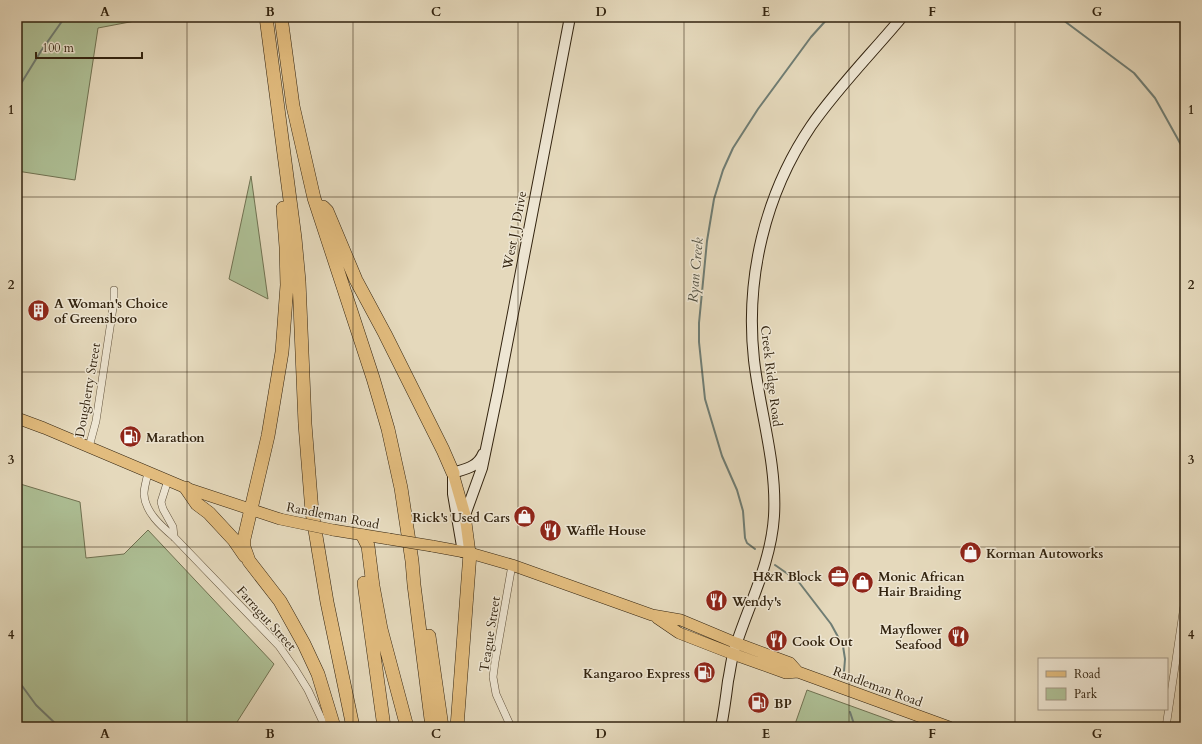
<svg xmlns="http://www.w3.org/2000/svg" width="1202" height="744" font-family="Cardo,serif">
<rect width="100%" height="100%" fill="#e5d9bc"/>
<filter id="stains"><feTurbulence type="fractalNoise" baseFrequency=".005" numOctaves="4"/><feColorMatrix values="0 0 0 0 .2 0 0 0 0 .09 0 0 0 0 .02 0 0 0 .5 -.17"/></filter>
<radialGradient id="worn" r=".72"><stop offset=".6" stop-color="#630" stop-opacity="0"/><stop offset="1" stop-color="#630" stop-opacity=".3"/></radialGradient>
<path fill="#aec096" stroke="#707252" d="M17,17H156L98,28L75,180L17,171Z
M251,176L268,299L229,279Z
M17,483L80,502L86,558L124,554L148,530L274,664L237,722L238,727H17Z
M807,690L909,727H794Z"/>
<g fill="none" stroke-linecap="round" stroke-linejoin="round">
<path stroke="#6f7d74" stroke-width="2" d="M1059,17L1134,73L1155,98L1185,152
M17,90L41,51L65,17
M755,549L747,543L745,538L743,511L737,490L722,456L705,399L699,342V323L707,241L714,199L723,170L733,148L758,109L811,37L829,17
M775,565L798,581L831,624L843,646L845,659L844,672
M17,679L36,705L59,727
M850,712L855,727"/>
<defs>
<path id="street" d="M89,447L96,421L114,301V290
M148,472C147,479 144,487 144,494C145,512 161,526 174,537L279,646L295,669L308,690L322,720L324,727
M168,480L161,502L163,509L173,527L174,537
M511,727L496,694L493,677L495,662L512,565
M1166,727L1185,599"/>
<path id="secondary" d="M465,515L482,468L498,391L570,17
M463,552L453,494V473C465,469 478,467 483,454
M721,727C724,712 726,697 728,681C730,672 731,661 734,651C748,606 771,564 774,516C777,463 760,412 754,360C745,278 765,194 811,126C838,87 872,53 902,17"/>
<path id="primary" d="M17,418L44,428L186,488L280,519
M453,473L465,515L470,553
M333,530L389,539
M432,546L470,553L512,565L652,615L681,620L736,643L790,663L798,672
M657,618L679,633L733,654L786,673L798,672L949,727"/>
<path id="highway" d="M266,17L295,238L299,281L305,424L312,512L327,602L353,727
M281,17L293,106L314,198L373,378L388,429L401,488L412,561L414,585L432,727
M323,207L327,211L356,280L385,334L443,450L453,473
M283,208L286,247L287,285L282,352L268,436L244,539V547L249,561L280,601L304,644L318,674L334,727
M186,488L197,504L209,513L234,540L245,556
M363,536L368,546L373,586L381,629L407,727
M364,583L384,727
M429,636L442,727
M457,727L470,553"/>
</defs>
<use href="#street" stroke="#5f503a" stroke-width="8"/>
<use href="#secondary" stroke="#32230f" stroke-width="12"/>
<use href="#primary" stroke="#32230f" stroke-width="12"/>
<use href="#highway" stroke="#32230f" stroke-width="14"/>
<use href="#street" stroke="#eee6d3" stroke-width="7"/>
<use href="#secondary" stroke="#eee6d3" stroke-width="10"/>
<use href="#primary" stroke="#e2bc7e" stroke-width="11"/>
<use href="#highway" stroke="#e2bc7e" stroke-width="13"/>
<defs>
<path id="primary-bridge" d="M280,519L333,530
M389,539L432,546"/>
</defs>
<use href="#primary-bridge" stroke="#32230f" stroke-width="12" stroke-linecap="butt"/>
<use href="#primary-bridge" stroke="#e2bc7e" stroke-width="11"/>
</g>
<path fill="none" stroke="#32230f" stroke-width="1" stroke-opacity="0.55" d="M187,17V727M353,17V727M518,17V727M684,17V727M849,17V727M1015,17V727M17,197H1185M17,372H1185M17,547H1185"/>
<defs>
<symbol id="building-disc" viewBox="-11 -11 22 22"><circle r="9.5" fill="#8f2418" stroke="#eee6d3"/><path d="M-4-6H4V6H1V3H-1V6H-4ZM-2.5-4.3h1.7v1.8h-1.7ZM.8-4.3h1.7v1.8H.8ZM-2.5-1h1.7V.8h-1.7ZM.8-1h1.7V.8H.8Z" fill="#fff"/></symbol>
<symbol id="fuel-disc" viewBox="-11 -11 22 22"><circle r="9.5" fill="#8f2418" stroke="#eee6d3"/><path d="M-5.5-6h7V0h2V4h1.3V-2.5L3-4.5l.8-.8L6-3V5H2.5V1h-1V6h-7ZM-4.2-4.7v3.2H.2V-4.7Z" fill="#fff"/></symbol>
<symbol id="shop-disc" viewBox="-11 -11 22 22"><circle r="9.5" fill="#8f2418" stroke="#eee6d3"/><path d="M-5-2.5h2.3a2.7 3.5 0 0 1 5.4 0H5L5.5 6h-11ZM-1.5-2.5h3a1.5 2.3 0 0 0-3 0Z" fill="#fff"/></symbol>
<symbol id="restaurant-disc" viewBox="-11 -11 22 22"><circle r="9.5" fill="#8f2418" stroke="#eee6d3"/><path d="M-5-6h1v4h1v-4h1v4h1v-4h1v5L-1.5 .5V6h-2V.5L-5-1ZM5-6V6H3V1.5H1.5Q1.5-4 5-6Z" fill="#fff"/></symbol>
<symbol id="office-disc" viewBox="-11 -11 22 22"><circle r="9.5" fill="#8f2418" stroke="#eee6d3"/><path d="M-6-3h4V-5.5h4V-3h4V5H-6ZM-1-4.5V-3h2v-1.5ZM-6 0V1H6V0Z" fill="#fff"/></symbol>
</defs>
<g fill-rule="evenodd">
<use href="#building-disc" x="26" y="298" width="25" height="25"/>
<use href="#fuel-disc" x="118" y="424" width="25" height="25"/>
<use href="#shop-disc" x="512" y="504" width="25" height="25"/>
<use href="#restaurant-disc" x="538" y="518" width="25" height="25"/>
<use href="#shop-disc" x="958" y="540" width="25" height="25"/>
<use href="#office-disc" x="826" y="564" width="25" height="25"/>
<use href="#shop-disc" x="850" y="570" width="25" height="25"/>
<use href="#restaurant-disc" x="704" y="588" width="25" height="25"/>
<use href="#restaurant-disc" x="946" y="624" width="25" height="25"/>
<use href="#restaurant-disc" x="764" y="628" width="25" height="25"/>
<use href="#fuel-disc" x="692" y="660" width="25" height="25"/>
<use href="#fuel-disc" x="746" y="690" width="25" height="25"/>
</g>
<g text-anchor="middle" stroke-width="3" stroke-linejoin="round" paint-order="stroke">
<g font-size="13" fill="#32230f" stroke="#eee6d3">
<text transform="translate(514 230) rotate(-79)" y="5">West J J Drive</text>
<text transform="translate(772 376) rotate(83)" y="5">Creek Ridge Road</text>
<text transform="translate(87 390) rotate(-80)" y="5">Dougherty Street</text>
<text transform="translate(333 515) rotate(11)" y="5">Randleman Road</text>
<text transform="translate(267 618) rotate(48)" y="5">Farragut Street</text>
<text transform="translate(489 634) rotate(-81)" y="5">Teague Street</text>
<text transform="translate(878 686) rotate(20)" y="5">Randleman Road</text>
</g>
<g font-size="13" font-weight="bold" fill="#32230f" stroke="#eee6d3" text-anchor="start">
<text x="54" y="308">A Woman's Choice<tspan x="54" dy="15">of Greensboro</tspan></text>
<text x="146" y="442">Marathon</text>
<text x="510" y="522" text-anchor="end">Rick's Used Cars</text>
<text x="566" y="535">Waffle House</text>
<text x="986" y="558">Korman Autoworks</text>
<text x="822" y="581" text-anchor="end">H&amp;R Block</text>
<text x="878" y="581">Monic African<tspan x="878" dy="15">Hair Braiding</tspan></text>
<text x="732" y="606">Wendy's</text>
<text x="942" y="634" text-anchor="end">Mayflower<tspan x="942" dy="15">Seafood</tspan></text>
<text x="792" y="646">Cook Out</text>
<text x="690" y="678" text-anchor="end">Kangaroo Express</text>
<text x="774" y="708">BP</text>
</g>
<g font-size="14" font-style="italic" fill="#515042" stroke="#eee6d3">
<text transform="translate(695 270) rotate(-85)" y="5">Ryan Creek</text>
</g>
</g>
<rect width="1202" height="744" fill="none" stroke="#e5d9bc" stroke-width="44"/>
<rect x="1038" y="658" width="130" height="52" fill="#eee6d3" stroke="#a39885"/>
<rect x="1046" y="671" width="20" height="6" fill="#e2bc7e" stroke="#a39885"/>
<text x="1074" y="678" font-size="12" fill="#32230f">Road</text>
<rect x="1046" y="688" width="20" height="12" fill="#aec096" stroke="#a39885"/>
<text x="1074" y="698" font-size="12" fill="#32230f">Park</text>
<path d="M36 52v6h106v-6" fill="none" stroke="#32230f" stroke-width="2"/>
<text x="42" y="52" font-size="12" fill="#32230f" stroke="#eee6d3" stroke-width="3" paint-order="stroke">100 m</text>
<rect x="22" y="22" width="1158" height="700" fill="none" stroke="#32230f" stroke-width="1.5"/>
<g font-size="13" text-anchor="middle" font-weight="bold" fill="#32230f">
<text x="105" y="16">A</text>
<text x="270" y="16">B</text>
<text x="436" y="16">C</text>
<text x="601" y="16">D</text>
<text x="766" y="16">E</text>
<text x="932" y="16">F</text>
<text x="1097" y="16">G</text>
<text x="11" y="114">1</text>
<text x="1191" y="114">1</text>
<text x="11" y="289">2</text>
<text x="1191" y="289">2</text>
<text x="11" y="464">3</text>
<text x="1191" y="464">3</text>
<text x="11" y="639">4</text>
<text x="1191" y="639">4</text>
<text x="105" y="738">A</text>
<text x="270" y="738">B</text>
<text x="436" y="738">C</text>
<text x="601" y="738">D</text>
<text x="766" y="738">E</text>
<text x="932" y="738">F</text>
<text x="1097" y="738">G</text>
</g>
<rect width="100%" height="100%" filter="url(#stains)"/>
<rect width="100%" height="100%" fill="url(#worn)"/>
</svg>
